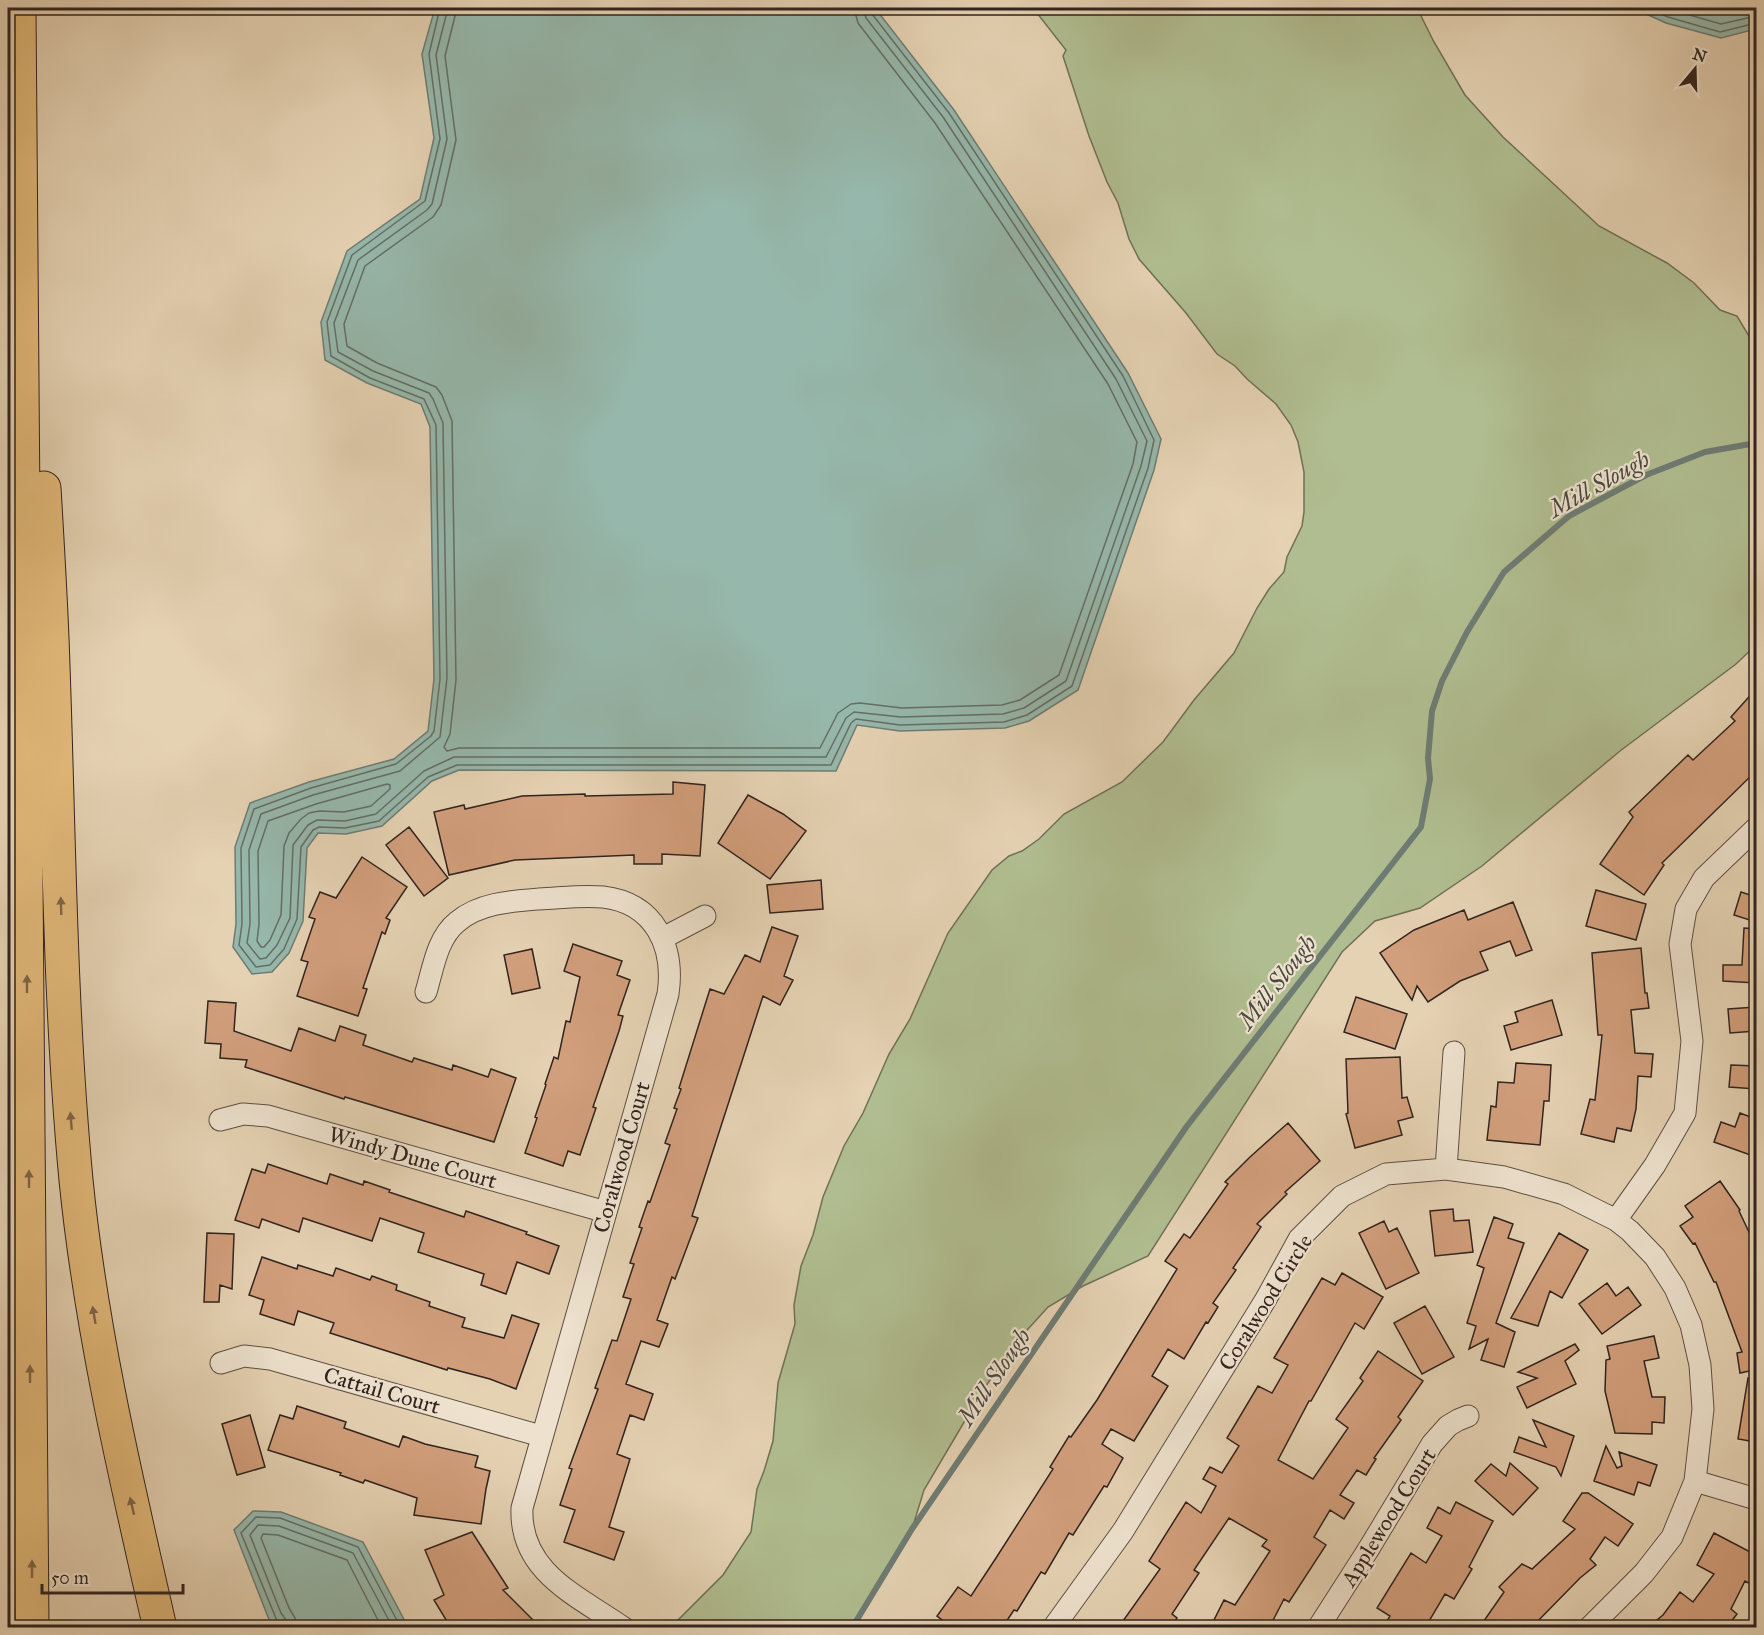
<svg xmlns="http://www.w3.org/2000/svg" width="1764" height="1635" font-family="'IM FELL Great Primer',serif">
<rect width="100%" height="100%" fill="#e5d2b3"/>
<filter id="stains"><feTurbulence type="fractalNoise" baseFrequency=".00333" numOctaves="4"/><feColorMatrix values="0 0 0 0 .2 0 0 0 0 .09 0 0 0 0 .02 0 0 0 .5 -.17"/></filter>
<radialGradient id="worn" r=".72"><stop offset=".6" stop-color="#630" stop-opacity="0"/><stop offset="1" stop-color="#630" stop-opacity=".3"/></radialGradient>
<path fill="#b0bd90" stroke="#707058" stroke-width="1.5" d="M1033,8H1417L1434,42L1465,95L1503,137L1599,226L1667,263L1694,283L1720,310L1737,316L1752,341L1756,342V645L1736,664L1620,751L1482,866L1420,908L1375,921L1342,952L1148,1256L1083,1286L1048,1307L1019,1339L983,1390L924,1490L912,1529L852,1627H671L723,1575L751,1532L757,1489L764,1471L773,1441L778,1383L795,1324L794,1305L801,1266L813,1235L823,1197L844,1146L863,1113L889,1054L910,1019L948,933L992,870L1009,856L1022,851L1039,839L1064,814L1122,782L1163,742L1194,700L1234,653L1257,608L1269,589L1284,572L1287,557L1302,526L1304,512V472L1298,442L1291,425L1276,404L1247,379L1235,366L1217,354L1186,313L1139,259L1129,239L1118,203L1107,182L1089,136L1063,56L1066,50Z"/>
<path fill="#96b8ac" stroke="#6e7c74" stroke-width="1.5" d="M435,8H875L954,110L1128,373L1161,439L1154,470L1078,690L1029,721L1005,728L900,731L857,725L836,771L459,770L432,781L382,826L346,834L318,833L307,848L303,921L289,953L272,972L252,974L233,947L236,924L235,847L250,803L309,782L394,759L428,731L434,679L430,427L421,404L367,383L325,360L321,322L347,251L420,199L434,138L422,54Z
M1633,8H1756V29L1721,38L1666,23Z
M253,1511L281,1512L363,1542L408,1627H277L270,1622L234,1530Z"/>
<g fill="none" stroke-linecap="round" stroke-linejoin="round">
<path stroke="#646e66" stroke-width="1.5" d="M440,8L429,54L440,139L425,201L352,255L327,322L331,356L370,378L424,399L436,425L440,679L434,731L431,736L396,764L311,788L254,809L241,848L242,924L239,945L256,967L270,965L284,949L297,919L301,847L313,830L319,827L345,828L379,821L428,777L457,765H831L851,723L856,719L900,725L1004,722L1027,715L1072,686L1148,468L1154,440L1123,376L949,113L872,14L870,8
M448,8L436,55L447,139L432,204L427,210L358,260L334,323L338,352L373,371L429,393L433,399L443,423L447,678L440,737L400,771L313,795L261,814L249,850L250,924L247,943L260,959L266,958L277,945L290,918L293,845L308,825L317,820L345,821L376,814L424,771L454,757H826L846,718L854,712L901,717L1003,714L1024,708L1066,681L1141,466L1147,441L1116,379L943,117L866,18L863,8
M457,8L445,56L456,140L441,205L433,217L365,266L344,324L347,346L377,363L436,387L442,395L452,421L456,680L450,734L444,747L447,751L459,748H820L838,713L851,704L860,703L902,708L1002,705L1020,700L1059,675L1133,464L1137,442L1108,384L935,123L858,23L854,8
M1647,8L1668,17L1720,32L1756,23
M1665,8L1721,24L1756,16
M387,784L390,785V789L371,806L344,812L319,811L309,813L301,819L289,833L284,846L281,915L270,940L264,947H261L257,941L259,924L258,851L268,821L316,804Z
M280,1628L241,1533L256,1517L280,1518L358,1547L401,1628
M287,1628L286,1620L281,1613L250,1535L258,1525L279,1526L353,1553L393,1628
M296,1628L295,1618L289,1608L261,1538L263,1534L278,1535L347,1560L382,1628"/>
<path stroke="#6e7c74" stroke-width="6" d="M852,1628L912,1529L1187,1126L1421,827L1430,779L1428,758L1432,711L1442,681L1467,632L1504,572L1569,516L1646,475L1705,452L1756,443"/>
</g>
<path fill="#d29f7c" stroke="#31231f" stroke-width="1.5" d="M1756,689V771L1662,863L1664,865L1644,895L1600,864L1633,817L1629,812L1688,755L1693,760L1735,721L1731,717Z
M673,782L705,785L700,856L662,854V864H634V855L515,860L449,875L434,812L464,805L465,809L522,796L585,794V796L673,794Z
M748,795L783,814L806,831L770,879L718,843Z
M409,827L448,878L424,896L386,845Z
M362,857L407,887L386,918L390,920L385,934L382,932L363,988L367,989L358,1016L297,996L308,962L301,960L315,919L309,917L320,892L336,898Z
M821,880L823,909L770,913L767,885Z
M1596,890L1646,904L1636,940L1586,926Z
M1741,892L1756,897V922L1734,915Z
M1513,902L1532,950L1516,956L1510,941L1480,952L1488,970L1460,981L1428,1002L1417,986L1412,1000L1380,953L1414,930L1464,910L1468,920Z
M772,927L798,936L784,976L793,980L780,1005L763,996L692,1216L698,1218L675,1279L672,1277L657,1320L668,1324L659,1347L641,1341L626,1384L653,1394L644,1420L630,1415L617,1454L630,1459L609,1527L624,1532L614,1560L564,1542L575,1510L560,1505L572,1469L569,1468L598,1389L595,1388L612,1340L617,1341L631,1299L623,1297L634,1264L630,1263L642,1228L639,1227L648,1201L650,1202L670,1145L665,1143L677,1109L674,1108L681,1089L679,1088L710,989L724,994L745,955L760,962Z
M1744,928L1756,929V983L1723,981V965H1742Z
M573,944L622,961L617,975L630,980L618,1015L623,1016L619,1031L593,1107L596,1108L580,1155L568,1151L563,1166L525,1153L537,1118L535,1117L546,1085L545,1084L554,1057L558,1059L566,1021L570,1022L580,977L564,971Z
M1641,948L1645,993H1647L1649,1008L1631,1010L1635,1053L1653,1054L1651,1077L1638,1076L1636,1109L1631,1131L1617,1128L1614,1142L1581,1134L1590,1099L1595,1100L1602,1035H1598L1592,953Z
M532,949L540,988L512,994L504,955Z
M1356,997L1407,1014L1395,1049L1344,1032Z
M1552,1000L1562,1035L1511,1050L1504,1026L1518,1022L1515,1012Z
M208,1001L236,1003L234,1031L291,1051L299,1028L335,1041L340,1026L366,1035L363,1045L412,1062L414,1058L452,1070L453,1065L488,1077L491,1069L516,1078L494,1142L345,1097L344,1099L270,1075L245,1067L247,1060L220,1058L221,1044L205,1043Z
M1756,1007V1031L1730,1033L1728,1009Z
M1400,1057L1402,1098L1407,1097L1413,1117L1398,1121L1402,1135L1355,1148L1346,1114L1348,1113L1346,1059Z
M1516,1063L1551,1065L1549,1101H1544L1540,1145L1487,1140L1491,1106L1496,1107L1498,1082L1514,1083Z
M1731,1065L1756,1066V1089L1729,1087Z
M1740,1113L1756,1119V1157L1714,1142L1721,1122L1735,1127Z
M1288,1123L1320,1161L1285,1192L1287,1194L1257,1224L1261,1227L1233,1268L1236,1270L1213,1303L1218,1307L1208,1323L1206,1322L1184,1359L1168,1349L1152,1376L1168,1386L1134,1441L1111,1429L1102,1444L1123,1458L1107,1487L1104,1486L1073,1535L1069,1533L1045,1574L1041,1572L1017,1611L1014,1610L1002,1628H953L937,1616L958,1587L971,1596L996,1558L1053,1469L1050,1467L1069,1436L1071,1437L1097,1400L1177,1269L1165,1261L1184,1234L1190,1238L1228,1184L1225,1182L1250,1157Z
M268,1164L327,1184L330,1174L363,1185L364,1181L390,1190L389,1192L464,1217L466,1211L527,1232L526,1234L559,1246L549,1274L517,1262L506,1294L481,1285L484,1274L418,1252L424,1233L380,1218L372,1241L303,1218L299,1232L262,1219L259,1228L235,1220L252,1169L265,1173Z
M1720,1181L1740,1210L1739,1211L1756,1247V1442L1738,1439L1748,1378H1752L1749,1371L1740,1373L1737,1353L1742,1352L1716,1282H1714L1695,1243L1693,1244L1680,1226L1693,1217L1685,1206Z
M1453,1209L1454,1221L1469,1220L1473,1252L1435,1256L1430,1211Z
M1494,1217L1513,1224L1508,1238L1524,1243L1496,1323L1515,1332L1504,1367L1481,1360L1488,1339L1469,1349L1476,1326L1467,1323L1484,1268L1477,1265Z
M1384,1221L1389,1232L1397,1228L1419,1273L1386,1289L1359,1233Z
M207,1233L234,1234L232,1289L220,1285L219,1302H204Z
M1559,1233L1588,1250L1562,1298L1550,1291L1538,1326L1511,1318Z
M262,1257L297,1269L298,1265L333,1276L336,1268L370,1280L372,1276L397,1285L396,1290L430,1302L429,1306L465,1318L462,1327L504,1338L512,1315L539,1324L516,1389L490,1379L448,1368L447,1370L330,1333L334,1323L298,1311L294,1325L260,1314L264,1300L249,1295Z
M1342,1273L1383,1297L1364,1329L1355,1323L1311,1401H1309L1278,1460L1313,1479L1348,1428L1336,1419L1363,1381L1360,1378L1378,1351L1423,1381L1398,1417L1401,1420L1374,1458L1376,1459L1366,1475L1357,1470L1340,1495L1354,1503L1344,1519L1330,1510L1314,1537L1326,1545L1289,1602L1284,1599L1269,1628H1210L1224,1600L1235,1605L1270,1551L1262,1546L1267,1540L1229,1518L1194,1570L1199,1573L1172,1614L1177,1618L1170,1628H1118L1160,1569L1149,1561L1186,1502L1201,1513L1216,1486L1203,1479L1210,1467L1222,1473L1239,1446L1227,1438L1258,1386L1272,1393L1288,1365L1274,1358L1322,1278L1335,1285Z
M1607,1283L1616,1296L1628,1287L1641,1305L1602,1334L1579,1304Z
M1425,1306L1454,1357L1422,1374L1394,1323Z
M1654,1336L1659,1358L1644,1361L1652,1397H1665L1664,1423L1652,1422V1434L1615,1433L1605,1391L1606,1360L1610,1359L1607,1346Z
M1575,1344L1579,1350L1565,1361L1576,1384L1527,1408L1517,1387L1537,1378L1518,1372Z
M297,1406L346,1422L344,1428L399,1447L403,1436L425,1444L478,1456L475,1467L490,1471L486,1489L481,1524L414,1515L417,1498L365,1480L363,1483L340,1475L341,1473L268,1450L280,1415L293,1419Z
M250,1415L265,1467L237,1475L222,1424Z
M1533,1420L1574,1436L1561,1476L1556,1467L1514,1452L1519,1437L1546,1447Z
M1606,1446L1617,1468L1622,1466L1619,1452L1657,1465L1650,1486L1638,1482L1634,1495L1594,1481Z
M1510,1463L1538,1488L1513,1515L1475,1481L1491,1464L1506,1476Z
M1582,1493H1588L1633,1524L1618,1546L1605,1537L1590,1559L1596,1565L1580,1578L1531,1628H1479L1504,1592L1499,1587L1522,1564L1532,1569L1575,1529L1563,1521Z
M1456,1502L1493,1521L1469,1567L1472,1569L1454,1599L1445,1594L1425,1628H1383L1390,1616L1377,1608L1411,1553L1426,1563L1442,1536L1427,1528L1438,1507L1450,1514Z
M472,1532L508,1588L503,1590L541,1628H451L434,1600L444,1595L425,1550Z
M1714,1533L1756,1555V1587L1745,1581L1731,1609L1737,1614L1726,1628H1647L1663,1615L1680,1592L1693,1602L1714,1574L1697,1565Z"/>
<g fill="none" stroke-linecap="round" stroke-linejoin="round">
<defs>
<path id="minor" d="M663,938L705,916
M426,992C433,969 437,938 457,922C479,903 512,901 539,899C561,898 582,895 603,897C655,903 675,947 668,994L522,1508C519,1572 578,1596 624,1628
M220,1120L243,1114L268,1116L606,1212
M1446,1169L1454,1052
M1616,1220L1655,1165L1685,1113L1692,1041L1680,944L1686,909L1704,878L1756,828
M221,1363L244,1356L270,1359L541,1436
M1695,1481L1756,1499
M1053,1628L1123,1531L1266,1299L1299,1239L1342,1196L1386,1174L1446,1169L1504,1177L1564,1194L1616,1220L1630,1231L1655,1257L1675,1288L1691,1325L1700,1365L1703,1409L1695,1481L1672,1537L1644,1573L1589,1628
M1318,1628L1368,1550L1432,1444L1448,1426L1458,1420L1468,1416"/>
<path id="motorway" d="M19,8L32,1628
M44,488C47,538 50,588 52,638C59,819 59,1000 76,1180C91,1331 126,1479 160,1628"/>
</defs>
<use href="#minor" stroke="#5e4f44" stroke-width="23"/>
<use href="#motorway" stroke="#31231f" stroke-width="35"/>
<use href="#minor" stroke="#eee2ce" stroke-width="21"/>
<use href="#motorway" stroke="#e2b97a" stroke-width="33"/>
</g>
<defs><path id="oneway-solid" d="M-6-.8H1V-3.2L6.5 0L1 3.2V.8H-6Z" transform="scale(1.5)"/></defs>
<g fill="#816648">
<use href="#oneway-solid" transform="translate(61 906) rotate(-92)"/>
<use href="#oneway-solid" transform="translate(27 984) rotate(-90)"/>
<use href="#oneway-solid" transform="translate(71 1121) rotate(-95)"/>
<use href="#oneway-solid" transform="translate(29 1179) rotate(-90)"/>
<use href="#oneway-solid" transform="translate(94 1315) rotate(-100)"/>
<use href="#oneway-solid" transform="translate(30 1374) rotate(-90)"/>
<use href="#oneway-solid" transform="translate(132 1506) rotate(-103)"/>
<use href="#oneway-solid" transform="translate(32 1569) rotate(-90)"/>
</g>
<g text-anchor="middle" stroke-width="4.5" stroke-linejoin="round" paint-order="stroke">
<g font-size="22" fill="#31231f" stroke="#eee2ce">
<text transform="translate(413 1157) rotate(16)" y="8">Windy Dune Court</text>
<text transform="translate(621 1157) rotate(-74)" y="8">Coralwood Court</text>
<text transform="translate(1265 1302) rotate(-58)" y="8">Coralwood Circle</text>
<text transform="translate(382 1390) rotate(16)" y="8">Cattail Court</text>
<text transform="translate(1388 1517) rotate(-58)" y="8">Applewood Court</text>
</g>
<g font-size="24" font-style="italic" fill="#4a4842" stroke="#eee2ce">
<text transform="translate(1599 484) rotate(-29)" y="8">Mill Slough</text>
<text transform="translate(1277 982) rotate(-52)" y="8">Mill Slough</text>
<text transform="translate(994 1377) rotate(-56)" y="8">Mill Slough</text>
</g>
</g>
<rect width="1764" height="1635" fill="none" stroke="#e5d2b3" stroke-width="30"/>
<rect x="9" y="9" width="1746" height="1617" fill="none" stroke="#31231f" stroke-width="3"/>
<rect x="15" y="15" width="1734" height="1605" fill="none" stroke="#31231f" stroke-width="1.5"/>
<g transform="translate(1695 69) rotate(19)" stroke="#eee2ce" stroke-width="4.5" paint-order="stroke">
<path d="M0-4.5L10 22L0 15L-10 22Z" fill="#31231f"/>
<text y="-9" font-size="16" font-weight="bold" text-anchor="middle" fill="#31231f">N</text>
</g>
<path d="M42 1584v9h141v-9" fill="none" stroke="#31231f" stroke-width="3"/>
<text x="51" y="1584" font-size="18" fill="#31231f" stroke="#eee2ce" stroke-width="4.5" paint-order="stroke">50 m</text>
<rect width="100%" height="100%" filter="url(#stains)"/>
<rect width="100%" height="100%" fill="url(#worn)"/>
</svg>
